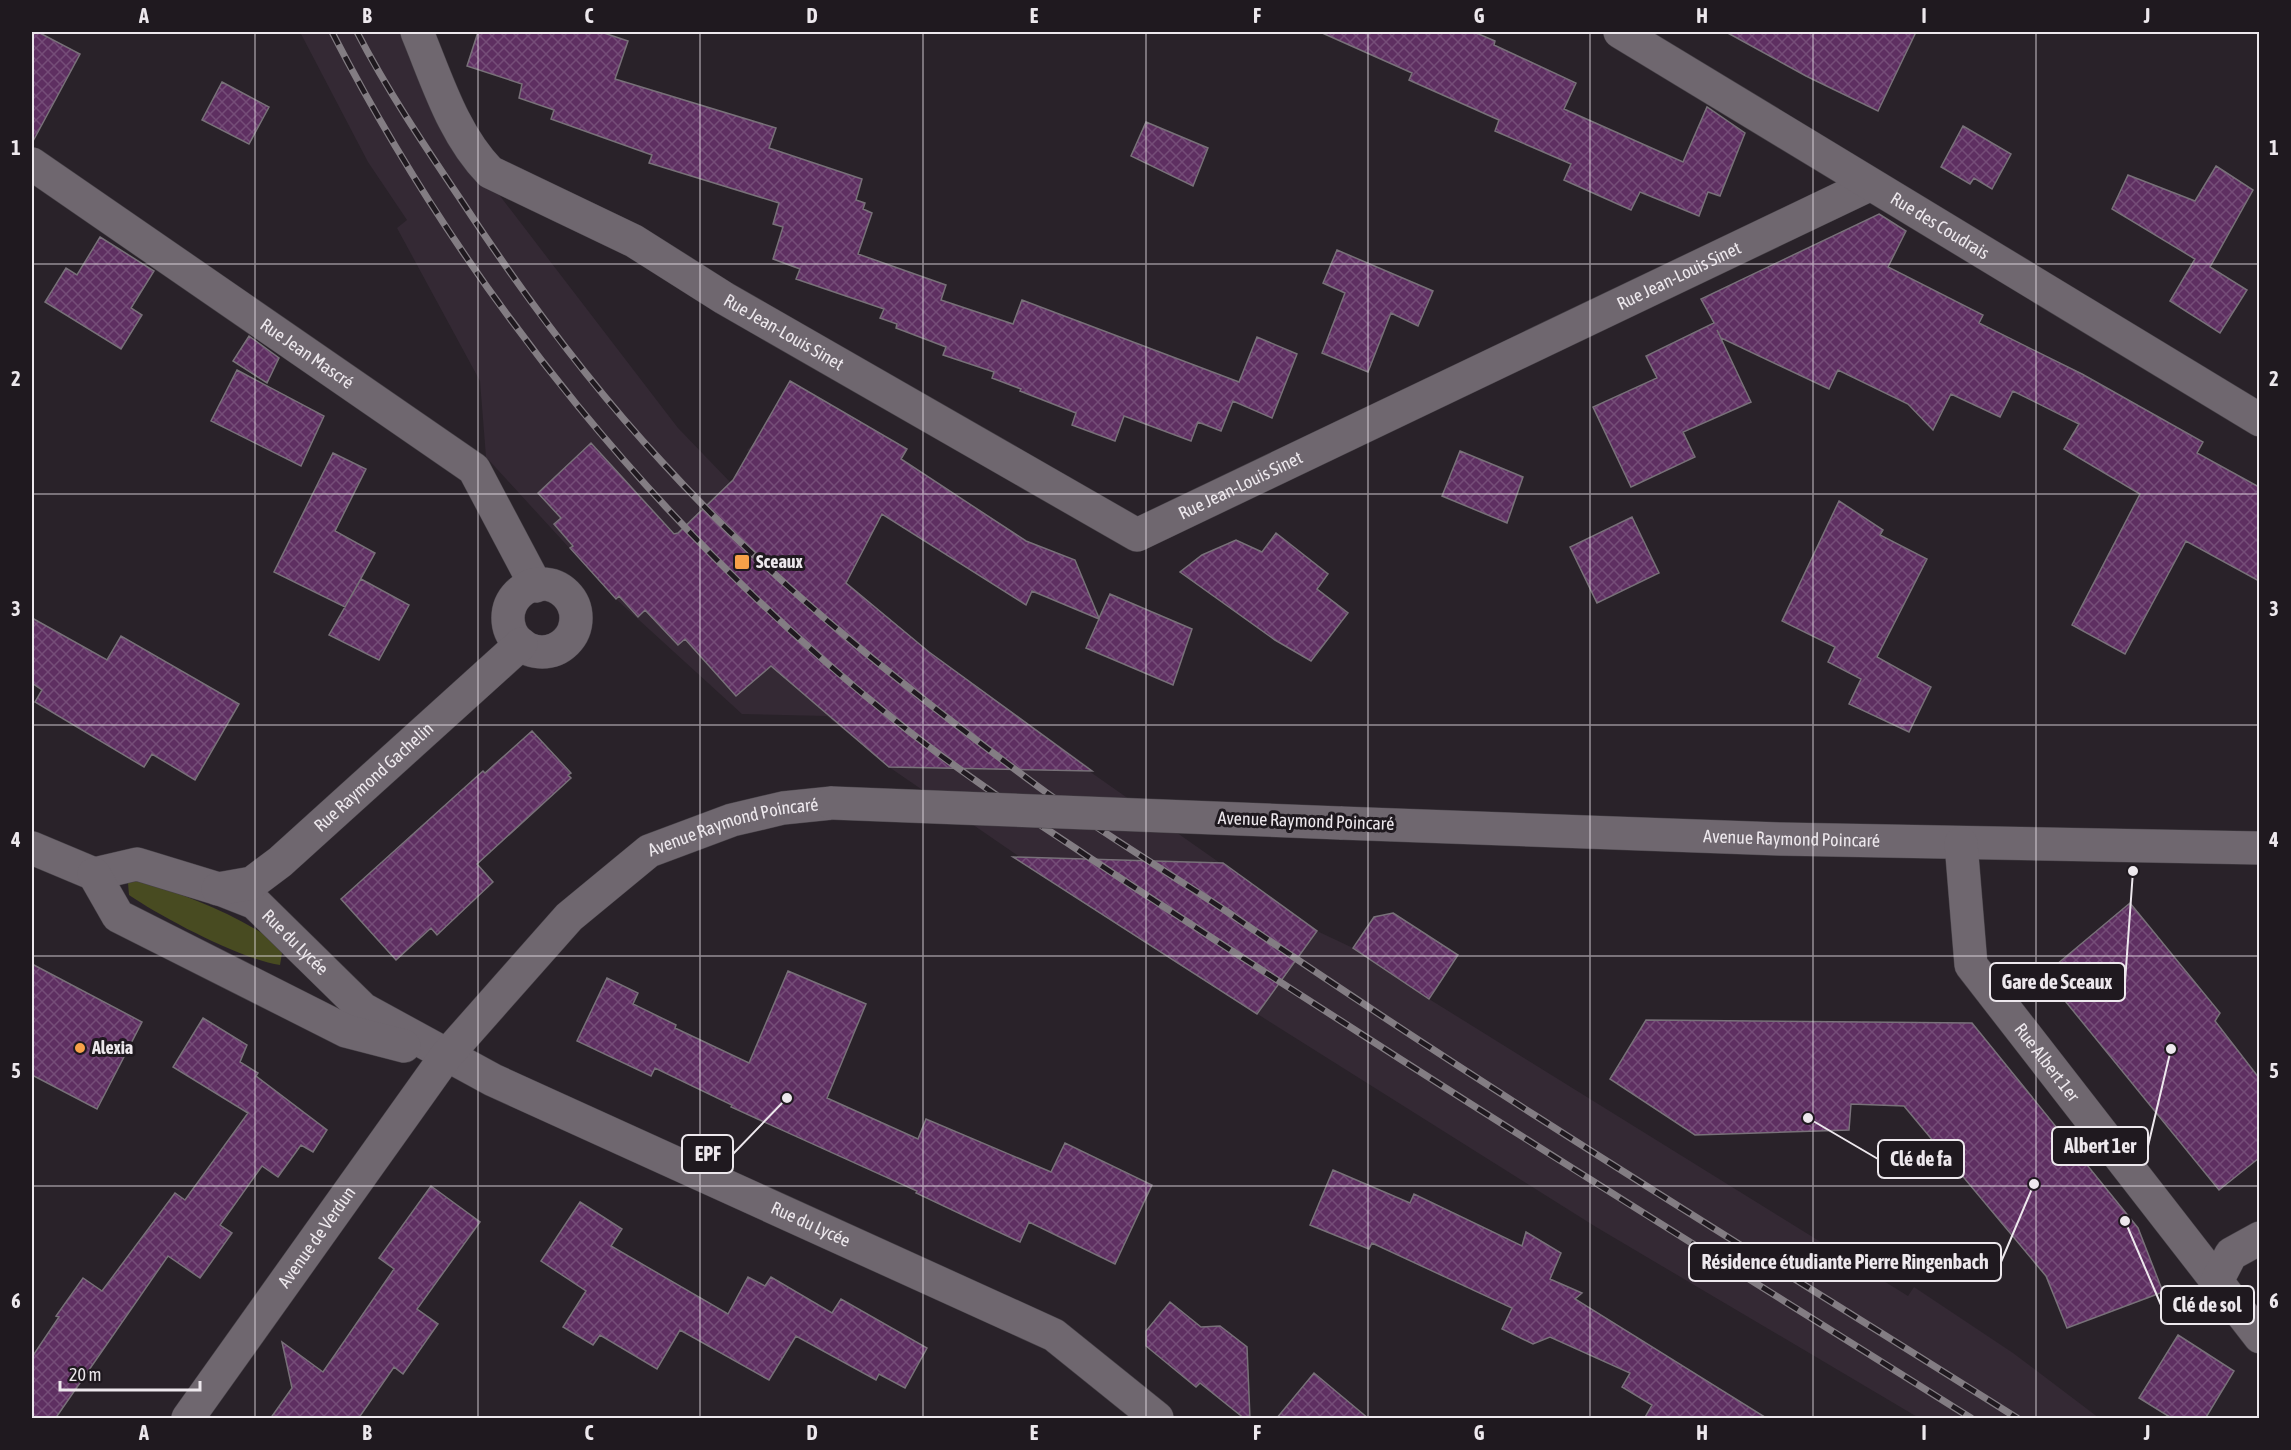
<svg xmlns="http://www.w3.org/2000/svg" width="2291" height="1450" font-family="'Asap Condensed',sans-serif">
<defs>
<pattern id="building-cross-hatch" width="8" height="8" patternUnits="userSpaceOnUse" patternTransform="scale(1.5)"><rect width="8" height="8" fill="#5e2f61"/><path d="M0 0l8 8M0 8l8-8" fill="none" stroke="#754d78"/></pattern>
</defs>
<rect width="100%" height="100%" fill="#292229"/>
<path fill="#342934" d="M300,32H413L474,162L678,428L730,482L756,459L747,450L757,441L778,524L929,652L1089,767V771L1317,931L1353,948L1429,999L1908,1296L1914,1287L2013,1353L2099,1418H1919L1596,1227L1178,964L1019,861L1020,857L889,767L827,716L742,714L616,599L486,457L480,381L397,228L407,220L368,162Z"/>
<path fill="#484b21" d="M135,879C188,896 237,914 283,947L280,965C242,960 161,917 129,895L128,883Z"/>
<path fill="url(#building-cross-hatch)" stroke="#787179" stroke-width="1.5" d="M32,32H38L80,54L32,143Z
M478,32H601L628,41L615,79L776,128L769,148L862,179L856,200L865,203L863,209L872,213L858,254L946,285L941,300L1013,324L1022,300L1239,382L1257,337L1297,354L1272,418L1233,401L1221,431L1198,422L1191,441L1124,416L1115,441L1072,425L1076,413L1020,391L1021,389L992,378L994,372L943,355L946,347L896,328L897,324L880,318L884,309L796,279L800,269L773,259L783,227L773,224L779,203L649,163L652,155L551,119L554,110L519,98L522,84L467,66Z
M1320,32H1474L1495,41L1494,45L1576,83L1564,109L1683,162L1707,107L1745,133L1720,196L1708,192L1699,216L1640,192L1631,210L1564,180L1571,164L1495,131L1499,120L1409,80L1412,73Z
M1726,32H1916L1878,111L1806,76Z
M222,82L269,107L249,144L202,120Z
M1146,122L1208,148L1193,186L1131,156Z
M1963,126L2011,154L1992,189L1974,178L1970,184L1941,167Z
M2216,166L2253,190L2210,267L2247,290L2220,333L2170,301L2195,259L2112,209L2128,175L2195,201Z
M1879,214L1906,231L1888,267L1983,315L1979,323L2082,374L2203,442L2197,453L2259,487V581L2186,541L2125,654L2072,625L2140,494L2064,449L2079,424L2013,391L2000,417L1951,394L1933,430L1908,404L1838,370L1829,389L1721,338L1717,330L1751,402L1683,432L1695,457L1631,487L1593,407L1657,378L1646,356L1714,323L1701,299Z
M100,237L154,271L131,308L142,315L121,349L45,302L66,268L77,275Z
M1337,250L1433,291L1418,326L1391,313L1368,372L1322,353L1345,293L1323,283Z
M249,336L279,358L267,383L233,361Z
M237,370L324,416L301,466L211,421Z
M790,381L907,449L901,459L1026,541L1075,560L1099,618L1110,594L1192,629L1173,685L1086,648L1099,619L1032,591L1026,605L882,514L846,583L929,652L1092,771L889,767L771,666L736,696L685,639L678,645L645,610L638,617L619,596L616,599L570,548L573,546L554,524L561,518L538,493L591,443L674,534L678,533L733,480Z
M1460,451L1523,477L1507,523L1442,496Z
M333,453L366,469L335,531L375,553L345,607L274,572Z
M1839,501L1883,530L1880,535L1927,559L1877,657L1931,687L1909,732L1849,704L1861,679L1828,662L1835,647L1782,621Z
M1632,517L1659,573L1597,603L1570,547Z
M1276,533L1328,574L1317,589L1348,613L1311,661L1275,640L1180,572L1202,555L1236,540L1262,552Z
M361,579L409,605L379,660L329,635Z
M32,618L107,660L121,636L239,704L195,780L152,754L144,767L35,702L42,690L32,683Z
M532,731L571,773L568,775L571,778L477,864L493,882L437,935L431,928L396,960L341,899L483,771L485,773Z
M1013,857L1223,863L1317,931L1257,1014Z
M2130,903L2220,1013L2215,1021L2259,1078V1158L2219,1190L2044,975Z
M1393,913L1458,955L1429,999L1353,948L1374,917Z
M32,964L142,1022L97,1109L32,1075Z
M788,971L866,1004L827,1098L918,1139L926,1119L1051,1172L1065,1143L1152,1185L1115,1264L1029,1222L1020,1242L916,1193L917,1191L731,1107L732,1105L655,1068L651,1076L577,1041L607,978L638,993L633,1004L676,1025L675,1028L749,1063Z
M203,1018L247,1045L240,1062L258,1073L256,1076L327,1130L313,1152L301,1145L278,1177L262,1166L220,1225L232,1233L200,1278L168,1256L55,1419H32V1357L59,1317L56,1316L83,1278L102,1291L175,1193L185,1200L248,1113L173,1067Z
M1646,1020L1972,1023L2138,1228L2163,1292L2067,1328L2046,1276L1904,1106L1851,1104L1849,1130L1695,1135L1610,1079Z
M1333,1170L1410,1203L1414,1194L1522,1246L1526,1232L1561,1253L1550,1279L1582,1293L1575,1299L1768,1419H1644L1652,1405L1622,1387L1630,1373L1550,1337L1533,1344L1502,1329L1512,1308L1372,1243L1369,1249L1310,1225Z
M431,1186L480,1222L417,1309L438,1324L403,1374L394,1367L358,1419H270L292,1388L282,1342L323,1372L394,1269L379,1258Z
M580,1202L622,1229L611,1246L728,1314L748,1277L765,1286L771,1277L832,1313L841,1299L927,1348L905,1388L879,1374L876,1380L796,1336L769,1380L680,1330L657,1369L600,1335L593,1345L563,1327L586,1291L541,1261Z
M1170,1302L1201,1327L1220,1326L1247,1347L1250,1419H1245L1200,1383L1196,1387L1146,1346V1331Z
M2178,1335L2234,1371L2205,1419H2173L2139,1398Z
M1314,1373L1369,1419H1276Z"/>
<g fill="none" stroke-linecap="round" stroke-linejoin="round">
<defs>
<g id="minor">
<path id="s1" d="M417,32C437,80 453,134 490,172L634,241L724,298L1137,535L1869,185"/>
<path id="s2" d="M1620,32L2260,420"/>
<path id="s3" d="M32,164L474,469L536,586"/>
<circle cx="542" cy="618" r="34"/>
<path id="s4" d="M1340,823L1780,839L2260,848"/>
<path id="s5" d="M1961,843L1971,965L2260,1337"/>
<path id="s6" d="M32,848L94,874L137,864L222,890L255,903L363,1009L493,1080L1054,1335L1157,1418"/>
<path d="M94,874L118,916L346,1031L404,1046"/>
<path id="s7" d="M218,889L252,883L280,862L521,644"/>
<path d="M2216,1283L2231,1254L2260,1238"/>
<path id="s8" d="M188,1418L446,1056L569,917L649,851L732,820L783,808L832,803"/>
</g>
</defs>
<use href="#minor" stroke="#464147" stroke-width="34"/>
<use href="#minor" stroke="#6f676f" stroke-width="33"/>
<defs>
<path id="rail" d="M332,32C469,298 663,534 896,721C953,767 1014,808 1075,848C1163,907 1252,964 1341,1021C1550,1156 1761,1286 1971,1418
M357,32C387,90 424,145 461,200C522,293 587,381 662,462C773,584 904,687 1036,785C1098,831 1165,870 1229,913C1486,1090 1753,1252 2017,1418"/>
</defs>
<use href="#rail" stroke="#837d83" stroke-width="7"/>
<use href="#rail" stroke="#1f191f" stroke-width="4.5" stroke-dasharray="14" stroke-linecap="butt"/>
<defs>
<path id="minor-bridge" d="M832,803L1340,823"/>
</defs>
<use href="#minor-bridge" stroke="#464147" stroke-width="34" stroke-linecap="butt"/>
<use href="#minor-bridge" stroke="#6f676f" stroke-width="33"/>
</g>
<path fill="none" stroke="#ede8ed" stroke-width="1.5" stroke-opacity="0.55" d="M255,32V1418M478,32V1418M700,32V1418M923,32V1418M1146,32V1418M1368,32V1418M1590,32V1418M1813,32V1418M2036,32V1418M32,264H2260M32,494H2260M32,725H2260M32,956H2260M32,1186H2260"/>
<g fill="#f7a149" stroke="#1f191f" stroke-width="2">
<rect x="734" y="554" width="16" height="16" rx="3"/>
<circle cx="80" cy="1048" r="6"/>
</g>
<g text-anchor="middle" stroke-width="6" stroke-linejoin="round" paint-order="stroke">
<g font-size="18" fill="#ede8ed" stroke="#1f191f">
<text dy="6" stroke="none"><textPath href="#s2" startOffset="374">Rue des Coudrais</textPath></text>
<text dy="6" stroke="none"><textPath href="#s1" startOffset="1502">Rue Jean-Louis Sinet</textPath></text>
<text dy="6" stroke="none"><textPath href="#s1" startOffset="494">Rue Jean-Louis Sinet</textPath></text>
<text dy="6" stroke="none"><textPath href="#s3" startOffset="334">Rue Jean Mascré</textPath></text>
<text dy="6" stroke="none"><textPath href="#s1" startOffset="1016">Rue Jean-Louis Sinet</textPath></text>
<text dy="6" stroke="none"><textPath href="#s7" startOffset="196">Rue Raymond Gachelin</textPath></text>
<text transform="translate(1306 821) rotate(2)" y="6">Avenue Raymond Poincaré</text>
<text dy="6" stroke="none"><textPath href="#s8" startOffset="822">Avenue Raymond Poincaré</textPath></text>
<text dy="6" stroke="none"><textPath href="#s4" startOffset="452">Avenue Raymond Poincaré</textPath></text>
<text dy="6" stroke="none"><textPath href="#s6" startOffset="292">Rue du Lycée</textPath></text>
<text dy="6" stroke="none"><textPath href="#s5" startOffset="246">Rue Albert 1er</textPath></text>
<text dy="6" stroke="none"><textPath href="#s6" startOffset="884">Rue du Lycée</textPath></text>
<text dy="6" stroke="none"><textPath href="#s8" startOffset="222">Avenue de Verdun</textPath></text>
</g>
<g font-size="18" font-weight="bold" fill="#ede8ed" stroke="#1f191f" text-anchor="start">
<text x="756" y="568">Sceaux</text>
<text x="92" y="1054">Alexia</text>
</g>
</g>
<path fill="none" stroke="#ede8ed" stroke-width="2" d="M2133 871L2125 982M2171 1049L2148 1146M787 1098L733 1154M1808 1118L1878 1159M2034 1184L2001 1262M2125 1221L2161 1305"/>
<g fill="#ede8ed" stroke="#1f191f" stroke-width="2">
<circle cx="2133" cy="871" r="6"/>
<circle cx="2171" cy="1049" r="6"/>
<circle cx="787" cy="1098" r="6"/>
<circle cx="1808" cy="1118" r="6"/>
<circle cx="2034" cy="1184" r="6"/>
<circle cx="2125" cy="1221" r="6"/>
</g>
<g fill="#1f191f" stroke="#ede8ed" stroke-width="2">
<rect x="1990" y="963" width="135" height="38" rx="6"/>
<rect x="2052" y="1127" width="96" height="38" rx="6"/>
<rect x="682" y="1135" width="51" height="38" rx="6"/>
<rect x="1878" y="1140" width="86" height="38" rx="6"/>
<rect x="1689" y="1243" width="312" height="38" rx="6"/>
<rect x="2161" y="1286" width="93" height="38" rx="6"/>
</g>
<g font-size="20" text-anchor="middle" font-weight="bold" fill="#ede8ed">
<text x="2057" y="989">Gare de Sceaux</text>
<text x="2100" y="1153">Albert 1er</text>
<text x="708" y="1161">EPF</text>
<text x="1921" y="1166">Clé de fa</text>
<text x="1845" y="1269">Résidence étudiante Pierre Ringenbach</text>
<text x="2207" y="1312">Clé de sol</text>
</g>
<rect width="2291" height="1450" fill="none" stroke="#1f191f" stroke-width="66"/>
<path d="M60 1381v9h140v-9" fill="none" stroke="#ede8ed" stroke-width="3"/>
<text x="69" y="1381" font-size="18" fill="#ede8ed" stroke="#1f191f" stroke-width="4.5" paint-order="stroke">20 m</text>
<rect x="33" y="33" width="2225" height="1384" fill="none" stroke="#ede8ed" stroke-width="2"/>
<g font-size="20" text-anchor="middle" font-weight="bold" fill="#ede8ed">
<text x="144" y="23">A</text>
<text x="367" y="23">B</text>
<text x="589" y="23">C</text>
<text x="812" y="23">D</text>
<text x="1034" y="23">E</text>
<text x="1257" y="23">F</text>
<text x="1479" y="23">G</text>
<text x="1702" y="23">H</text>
<text x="1924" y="23">I</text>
<text x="2147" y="23">J</text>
<text x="16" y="155">1</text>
<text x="2274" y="155">1</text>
<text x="16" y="386">2</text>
<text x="2274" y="386">2</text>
<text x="16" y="616">3</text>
<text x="2274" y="616">3</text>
<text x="16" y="847">4</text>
<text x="2274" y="847">4</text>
<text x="16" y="1078">5</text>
<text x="2274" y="1078">5</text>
<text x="16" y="1308">6</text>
<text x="2274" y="1308">6</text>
<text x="144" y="1440">A</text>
<text x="367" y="1440">B</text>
<text x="589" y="1440">C</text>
<text x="812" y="1440">D</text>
<text x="1034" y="1440">E</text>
<text x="1257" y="1440">F</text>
<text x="1479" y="1440">G</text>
<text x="1702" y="1440">H</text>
<text x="1924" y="1440">I</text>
<text x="2147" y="1440">J</text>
</g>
</svg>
